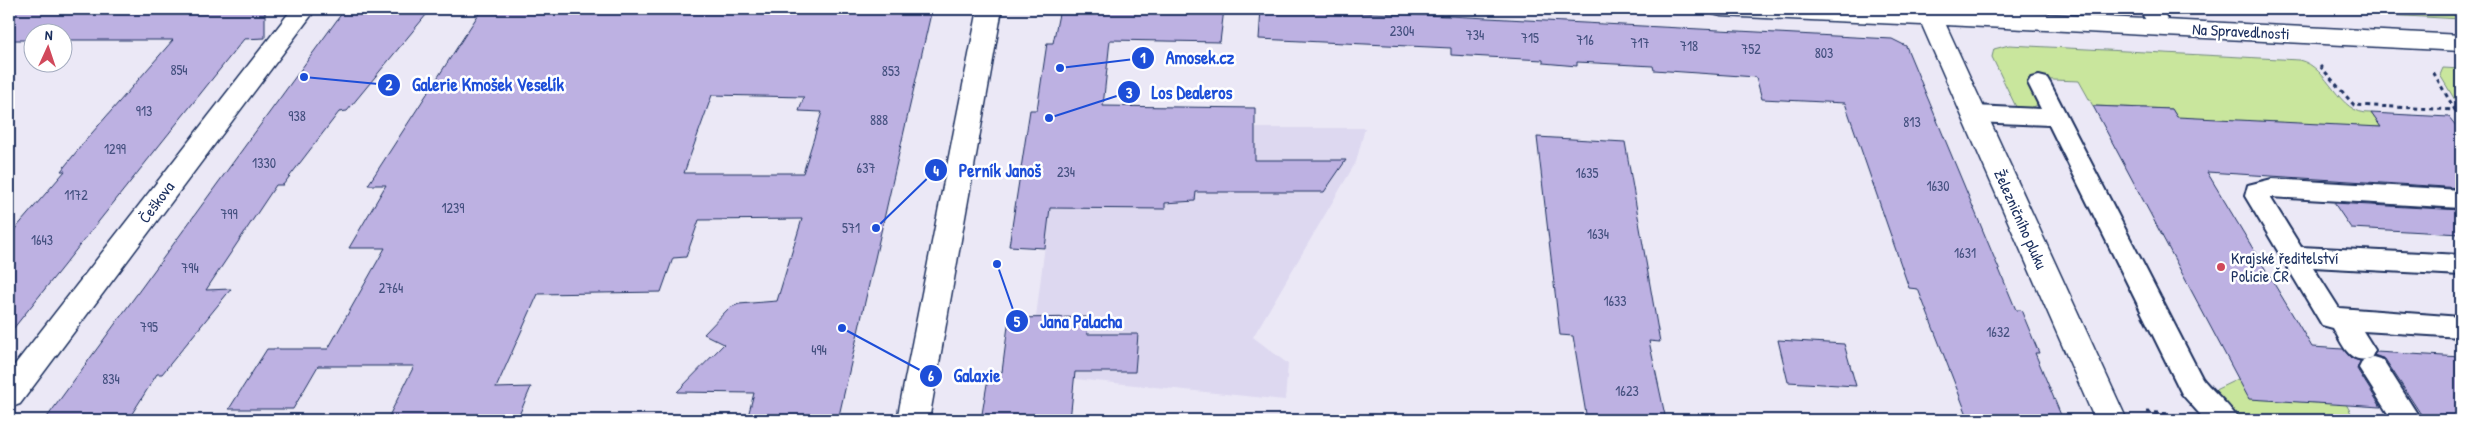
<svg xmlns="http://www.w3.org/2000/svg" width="2470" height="429" font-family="'Patrick Hand',sans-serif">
<rect width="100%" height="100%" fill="#ebe8f6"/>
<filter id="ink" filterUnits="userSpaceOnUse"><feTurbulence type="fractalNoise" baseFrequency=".02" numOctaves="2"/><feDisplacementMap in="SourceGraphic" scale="10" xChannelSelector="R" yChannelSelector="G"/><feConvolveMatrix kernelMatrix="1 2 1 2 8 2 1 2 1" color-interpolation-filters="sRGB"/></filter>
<g filter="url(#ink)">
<path fill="#ddd8f0" d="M1163,107L1255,108V128H1365L1356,162L1253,337L1288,364L1285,400L1006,372L1135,371L1138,334H1087L1088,317H1036L1045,245L1026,136L1030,110H1104Z"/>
<path fill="#c9e69d" stroke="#728a7e" d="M2293,9L2461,14V19L2294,10Z
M2009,45L2299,60C2330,67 2337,115 2371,113L2381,127L2185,130L2172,109L2093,106L2079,81L2028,79L2039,101L2038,105L2027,109H2017L1992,57L1994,49Z
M2443,68L2461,69V110L2440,75Z
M2238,379L2346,404L2355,420L2236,417L2209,393Z"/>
<path fill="#bdb1e2" stroke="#1b2f5e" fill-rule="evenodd" d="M9,9H268L265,12V38L244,39L9,334V236L65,171H61L85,141L173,40H62V32H32V40H9Z
M345,9H431L347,111L339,112L283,185H276L206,290L231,289L162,374H157L128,420H45Z
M482,9H932L838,420H747L754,393L677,392L724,344L704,334L729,308L739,304L777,301L802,219L699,220L686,257L673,258L661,292L538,294L496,388L531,387L517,420H387L414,366H318L293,409H229L267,349H328L385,248H349L386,185H368ZM712,95L804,97L799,111L822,112L803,173H684Z
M1060,9H1224L1220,42L1110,40L1103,106L1255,108V160H1346L1324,192H1196L1195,201L1165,203V209L1050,208L1045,248L1009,246L1030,110H1037L1047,43H1053Z
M1261,9L1449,16L1892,39L1906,46L2016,310H2021L2039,353H2035L2063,420H1969L1918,289L1909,288L1845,103L1762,99L1756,77L1654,70L1653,66L1577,62V66L1543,63V60L1451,55V48L1259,39Z
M2093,106L2172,109L2177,117L2381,127L2371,113L2449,117L2461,132V188L2207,172L2312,347L2343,349L2351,358L2360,361L2357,369L2381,407L2249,399Z
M1537,137L1625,142L1660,342L1649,341L1666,420H1587L1573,336L1560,335Z
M2334,203L2461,210V234L2351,228Z
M1089,317L1087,334H1138L1135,372H1075L1070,420H981L989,372H1002L1009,318Z
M1778,340L1844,344L1856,386L1788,382Z
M2376,352L2461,357V420L2424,419L2385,359L2374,355Z"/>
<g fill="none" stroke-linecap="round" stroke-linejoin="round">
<defs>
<path id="lane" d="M2139,9H2161L2173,28L2170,33L2162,35L2154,33Z
M2039,76L2047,78L2050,83L2202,378C2212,391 2233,408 2238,420H2205L2182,394L2049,125L1974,122L1966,119L1962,114L1966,109L1974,106L2041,109L2028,83L2031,78Z
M2272,179L2461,190V208L2270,197L2301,247L2461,255V275L2313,267L2339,308L2461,317V337L2363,331L2375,350L2371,358C2349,365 2343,345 2333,328L2322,325L2245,196L2248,185Z
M2373,357L2383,360L2421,420H2392L2359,368L2363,360Z"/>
<path id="street" d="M292,9H316L20,404L9,408V372Z
M1709,9L1986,11L2461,35V51L1946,25L2127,420H2095L1922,25L1721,16L1713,14Z"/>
<path id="secondary" d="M978,9H1002L929,420H897Z"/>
</defs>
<use href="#lane" stroke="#1b2f5e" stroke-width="4"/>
<use href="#street" stroke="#1b2f5e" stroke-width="3"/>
<use href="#secondary" stroke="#1b2f5e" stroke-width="3"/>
<path stroke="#1b2f5e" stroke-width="3" stroke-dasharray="4 4" stroke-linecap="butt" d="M2450,9H2461
M2320,66L2354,105L2455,110L2432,70
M2147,412L2170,414"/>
<use href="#lane" fill="#fff" fill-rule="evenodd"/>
<use href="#street" fill="#fff" fill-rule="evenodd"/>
<use href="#secondary" fill="#fff" fill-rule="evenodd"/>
</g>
</g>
<circle fill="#d1495b" stroke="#fff" stroke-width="2" cx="2221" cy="267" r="5"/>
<g text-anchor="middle" stroke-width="5" stroke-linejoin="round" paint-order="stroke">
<g font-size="14" fill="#44507f">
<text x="1402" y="36">2304</text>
<text x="1475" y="40">734</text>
<text x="1530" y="43">715</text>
<text x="1585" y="45">716</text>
<text x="1640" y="48">717</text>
<text x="1689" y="51">718</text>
<text x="1751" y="54">752</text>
<text x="1824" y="58">803</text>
<text x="179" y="75">854</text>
<text x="891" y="76">853</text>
<text x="144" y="116">913</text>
<text x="297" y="121">938</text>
<text x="879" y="125">888</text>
<text x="1912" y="127">813</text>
<text x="115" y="154">1299</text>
<text x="264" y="168">1330</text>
<text x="866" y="173">637</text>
<text x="1066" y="177">234</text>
<text x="1587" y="178">1635</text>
<text x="1938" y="191">1630</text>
<text x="76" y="200">1172</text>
<text x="453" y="213">1239</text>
<text x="229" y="219">799</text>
<text x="851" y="233">571</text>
<text x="1598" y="239">1634</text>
<text x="42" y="245">1643</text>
<text x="1965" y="258">1631</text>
<text x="190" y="273">794</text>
<text x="391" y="293">2764</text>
<text x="1615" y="306">1633</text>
<text x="149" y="332">795</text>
<text x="1998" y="337">1632</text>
<text x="819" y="355">494</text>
<text x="111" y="384">834</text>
<text x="1627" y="396">1623</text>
</g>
<g font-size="16" fill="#1b2f5e" stroke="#fff">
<text transform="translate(2241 31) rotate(3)" y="6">Na Spravedlnosti</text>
<text transform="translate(156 202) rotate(-53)" y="6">Češkova</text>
<text transform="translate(2021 219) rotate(66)" y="6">Železničního pluku</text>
</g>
<g font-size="16" fill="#1b2f5e" stroke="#fff" text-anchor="start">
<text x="2231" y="264">Krajské ředitelství<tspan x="2231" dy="18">Policie ČR</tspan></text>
</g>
</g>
<path fill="none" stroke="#1d4ed8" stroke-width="2" d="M1060 68L1143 58M304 77L389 85M1049 118L1129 92M876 228L936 170M997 264L1017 321M842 328L931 376"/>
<g fill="#1d4ed8" stroke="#fff" stroke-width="2">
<circle cx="1060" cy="68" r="5"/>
<circle cx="304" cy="77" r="5"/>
<circle cx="1049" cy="118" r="5"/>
<circle cx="876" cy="228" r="5"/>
<circle cx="997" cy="264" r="5"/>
<circle cx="842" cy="328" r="5"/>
<circle cx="1143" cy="58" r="12"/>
<circle cx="389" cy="85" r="12"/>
<circle cx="1129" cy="92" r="12"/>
<circle cx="936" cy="170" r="12"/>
<circle cx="1017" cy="321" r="12"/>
<circle cx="931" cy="376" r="12"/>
</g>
<g font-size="15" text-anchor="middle" font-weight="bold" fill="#fff">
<text x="1143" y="63">1</text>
<text x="389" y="90">2</text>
<text x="1129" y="98">3</text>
<text x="936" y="176">4</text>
<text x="1017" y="327">5</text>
<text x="931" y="381">6</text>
</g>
<g font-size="18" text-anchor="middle" font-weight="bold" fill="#1d4ed8" stroke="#fff" stroke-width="5" stroke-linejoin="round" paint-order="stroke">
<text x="1200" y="64">Amosek.cz</text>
<text x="488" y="91">Galerie Kmošek Veselík</text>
<text x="1192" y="99">Los Dealeros</text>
<text x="1000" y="177">Perník Janoš</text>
<text x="1081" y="328">Jana Palacha</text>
<text x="977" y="382">Galaxie</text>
</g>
<rect width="2470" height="429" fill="none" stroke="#fff" stroke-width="30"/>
<rect x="15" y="15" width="2440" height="399" fill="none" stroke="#1b2f5e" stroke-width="2" filter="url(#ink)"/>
<g transform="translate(48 48) rotate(3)"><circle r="24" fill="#ffffff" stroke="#a4acbf"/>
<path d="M0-4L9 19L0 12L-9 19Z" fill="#d1495b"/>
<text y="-8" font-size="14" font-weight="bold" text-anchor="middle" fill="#1b2f5e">N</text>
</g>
</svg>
